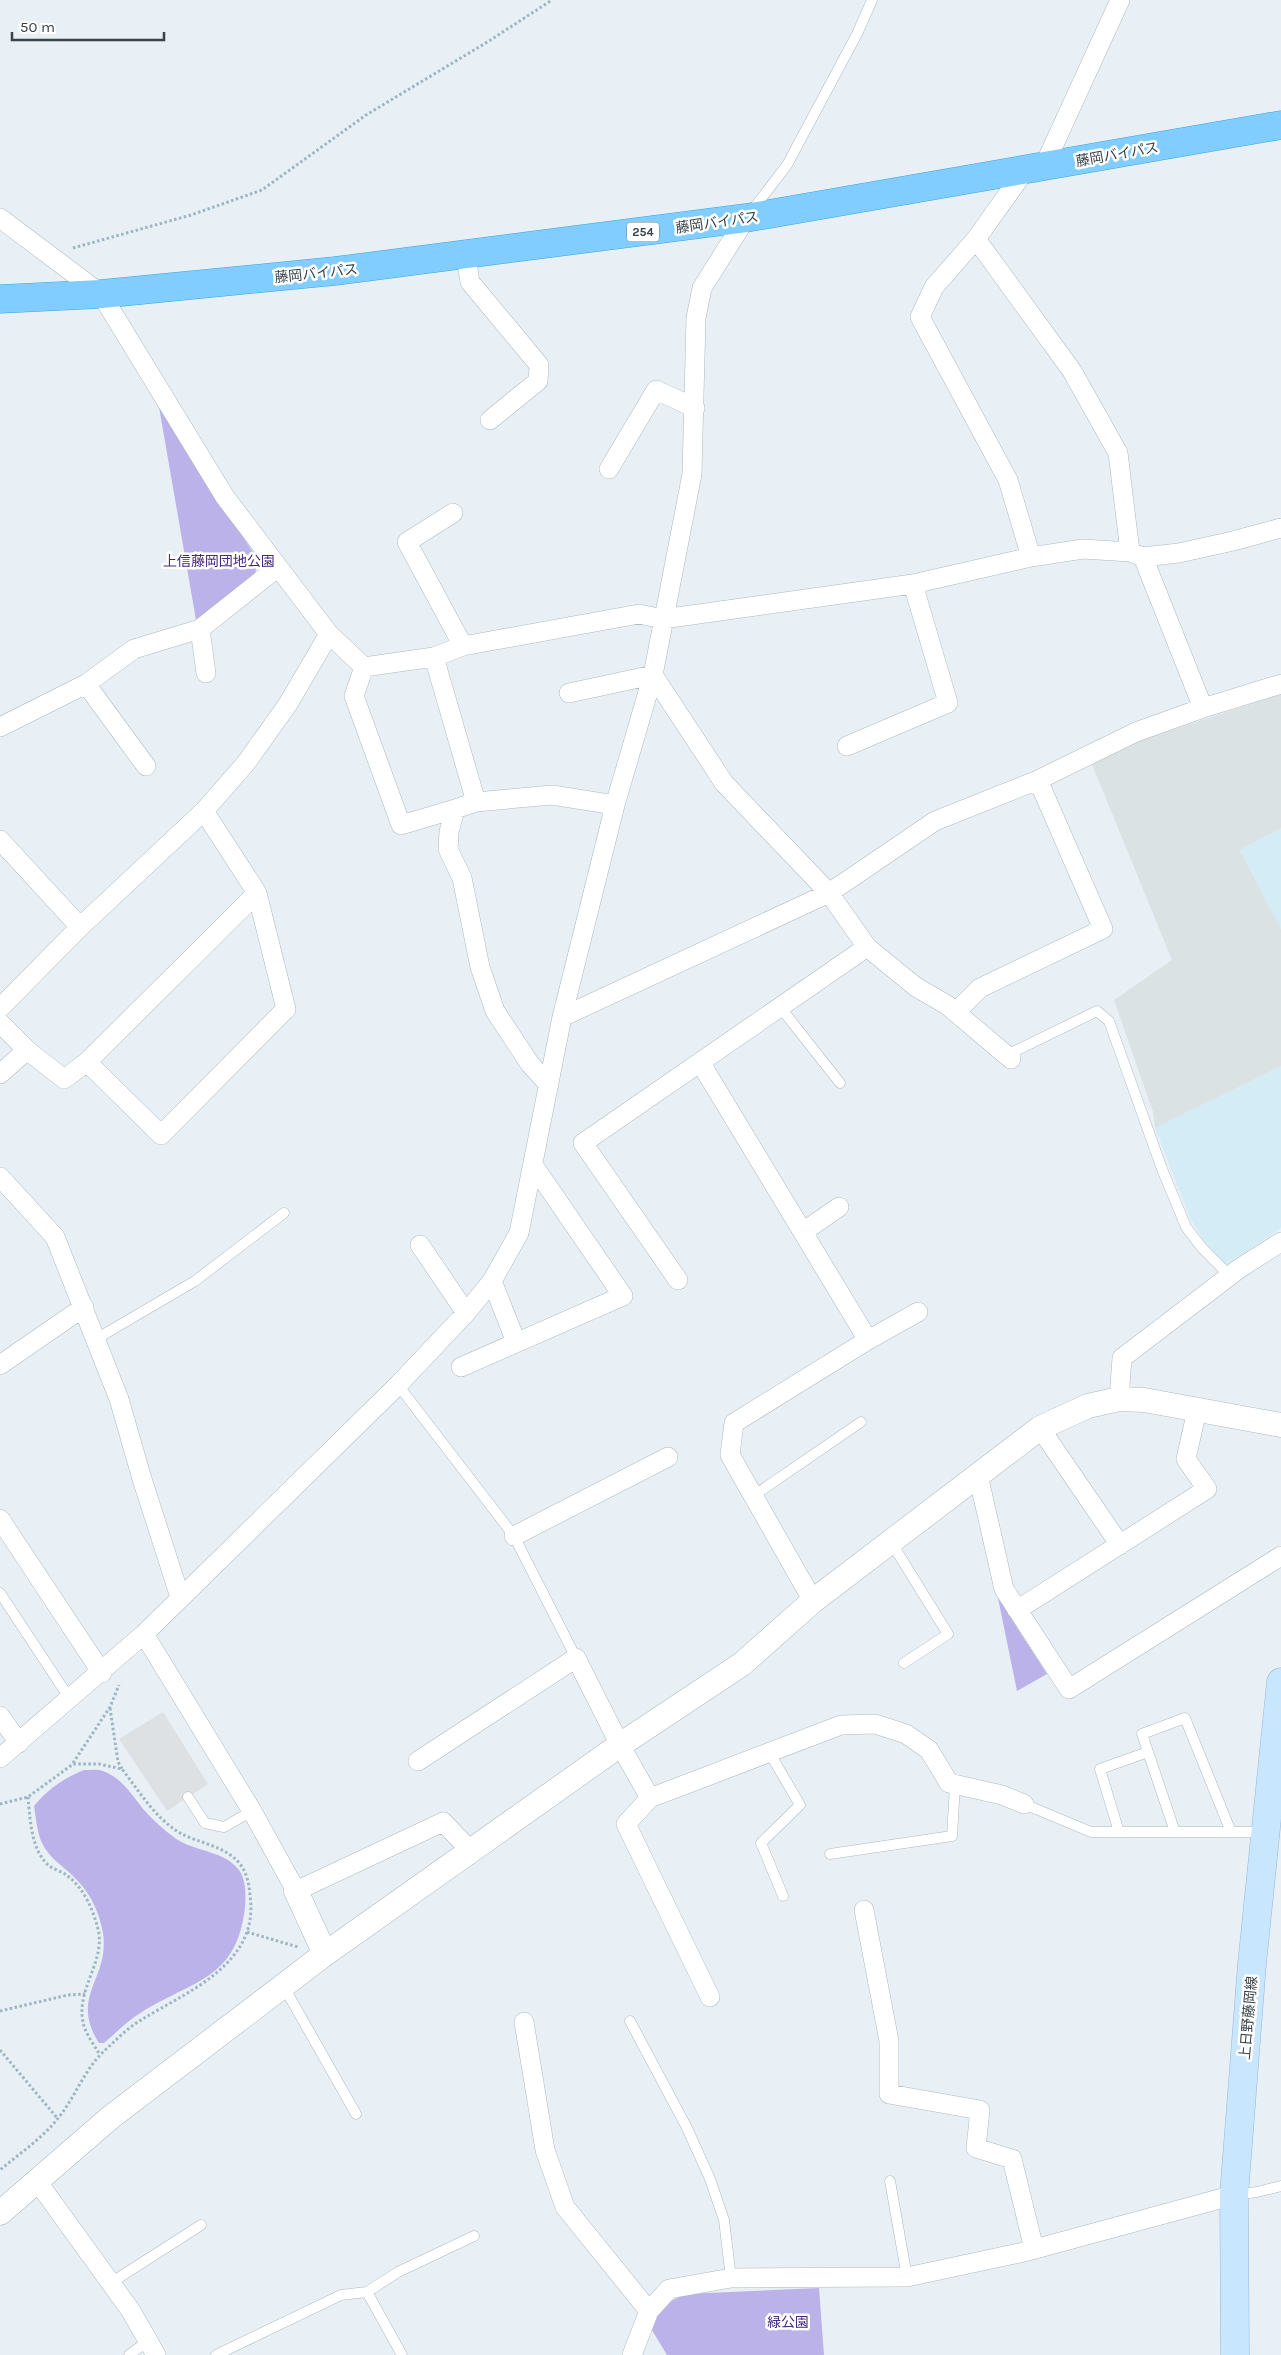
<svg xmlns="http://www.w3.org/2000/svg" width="1281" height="2355" font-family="Karla,'Noto Sans JP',sans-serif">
<rect width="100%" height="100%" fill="#e9f0f5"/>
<path fill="#d4ecf6" d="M1281,828V929L1240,850Z
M1281,1066V1228L1226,1265L1205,1242L1190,1218L1155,1128Z"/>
<path fill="#dae2e4" d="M1281,694V828L1240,850L1281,929V1066L1155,1128L1153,1112L1114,1000L1172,960L1091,762L1147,738Z"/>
<path fill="#bbb2e9" d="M159,407L258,560L255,574L196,620Z
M998,1598L1047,1674L1017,1691Z
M84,1770C90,1770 98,1769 103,1771C122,1778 132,1795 144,1810C153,1820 164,1830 175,1838C194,1852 224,1850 239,1870C246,1879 246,1897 245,1907C237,1980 193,1980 142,2012C128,2020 116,2033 104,2043H99C69,1996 110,1979 103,1933C99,1911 90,1892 73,1876C63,1866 49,1858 42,1843C37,1833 36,1817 34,1806C48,1789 64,1778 84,1770Z
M819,2288L824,2355H667L650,2327L661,2306L685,2294Z"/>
<path fill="#dee1e3" d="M163,1712L208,1784L167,1811L119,1739Z"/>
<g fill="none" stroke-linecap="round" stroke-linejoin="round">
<defs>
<path id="service" d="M751,212L787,165L857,34L872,0
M780,1007L840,1083
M1007,1055L1097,1011L1109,1021L1162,1169L1186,1227L1202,1248L1230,1276
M96,1339L195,1281L284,1213
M398,1385L514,1536L576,1658
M753,1496L861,1422
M891,1542L948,1634L904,1663
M0,1593L70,1699
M769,1752L800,1805L761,1843L783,1896
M188,1797L205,1823L224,1827L252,1811
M1024,1804L1091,1832H1265
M1119,1832L1100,1769L1148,1752
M1175,1832L1142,1734L1185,1718L1231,1832
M830,1854L952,1836L955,1785
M284,1987L356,2114
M630,2021L687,2128L710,2179L724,2220L731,2278
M890,2181L907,2277
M1235,2195L1257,2192L1281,2186
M109,2284L201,2225
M367,2292L398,2272L474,2236
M129,2355L148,2341
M216,2355L341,2295L367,2292L402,2355"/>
<path id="minor" d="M1044,166L1120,0
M0,218L101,294L225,497L329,634L364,667L434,657L463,646L639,614L663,619L913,584L1031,557L1083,549L1130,552L1143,557L1179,553L1233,541L1281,528
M976,239L1026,169
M466,256L470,282L539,365L538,381L490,420
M609,469L656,390L695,408
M453,513L407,542L463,646
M1031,557L1008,480L920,317L934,287L976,239L1072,371L1118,453L1130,552
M1143,557L1203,708
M200,629L206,673
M434,657L476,802
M364,667L354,696L401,825L455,809
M86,684L146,766
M569,693L653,675L724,783L829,893L867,947L916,987L947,1005L1011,1059
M0,727L86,684L134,649L200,629L277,568
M847,746L948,703L913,584
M0,840L80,927
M0,1008L80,927L204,811L246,763L288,704L329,634
M956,1012L980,988L1103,929L1038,780
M562,1017L829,893L935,821L1038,780L1136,732L1203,708L1281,684
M0,1023L27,1050L0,1074
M27,1050L64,1079L87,1062L161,1135L286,1009L257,893L204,811
M87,1062L257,893
M700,1062L868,1340L734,1423L730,1455L813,1601
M549,1085L530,1064L495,1011L480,967L462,878L448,849L449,832L455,809L476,802L552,795L615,805
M0,1177L55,1237L119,1399L142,1479L180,1597
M803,1232L839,1207
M420,1245L466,1313
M678,1280L583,1143L867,947
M492,1281L516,1342
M868,1340L918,1312
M0,1365L84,1307
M461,1367L623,1296L533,1165
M1119,1399L1122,1358L1240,1268L1281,1242
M1040,1428L1120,1545
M978,1475L1004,1589L1069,1689L1281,1556
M0,1519L102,1673
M514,1536L668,1457
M1017,1610L1207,1489L1186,1459L1197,1410
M144,1634L252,1811L296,1891L443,1822L471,1851
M0,1716L19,1743
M0,1758L144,1634L398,1385L466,1313L492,1281L519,1233L562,1017L615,805L653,675L692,474L696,318L702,288L746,218
M418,1761L576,1658L620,1745L650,1798L841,1725L875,1724L906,1734L929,1750L949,1783L1002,1795L1024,1804
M650,1798L626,1824L710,1997
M864,1910L889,2041V2094L980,2110L976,2148L1012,2159L1034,2249
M524,2022L545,2150L565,2207L649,2311
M37,2181L131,2311L156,2355
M632,2355L649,2311L669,2289L731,2278L907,2277L1024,2252L1234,2195"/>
<path id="tertiary" d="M325,1954L620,1745L742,1664L813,1601L1040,1428L1088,1406L1119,1399L1144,1400L1281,1425
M0,2213L111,2117L325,1954L296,1891"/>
<path id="secondary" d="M1235,2355L1234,2195L1252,1964L1281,1682"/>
<path id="trunk" d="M0,299L101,294L335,271L746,218L1281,125"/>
</defs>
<use href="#service" stroke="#abb9c0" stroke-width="11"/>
<use href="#minor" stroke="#abb9c0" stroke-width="20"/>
<use href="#tertiary" stroke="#abb9c0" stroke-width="25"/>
<use href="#secondary" stroke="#96b7d2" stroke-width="29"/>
<use href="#trunk" stroke="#38a6df" stroke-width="29"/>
<path stroke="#9cb5c2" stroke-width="3" stroke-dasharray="2.5 2.5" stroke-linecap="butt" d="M73,248L191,215L262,190L366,115L489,41L552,0
M110,1708L118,1762L122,1769
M73,1763L110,1707L119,1685
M28,1797C30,1819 31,1849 48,1865C53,1869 60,1871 65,1874C83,1886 93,1909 98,1929C106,1961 76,1989 83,2022C85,2033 94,2045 100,2055
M0,1804L28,1797L73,1764H99L122,1769C139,1791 155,1818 180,1833C198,1843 226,1846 240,1864C247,1873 249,1884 250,1895C260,1964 188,1991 141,2020C127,2028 113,2043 101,2054C83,2073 75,2097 59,2117C43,2138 20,2153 0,2170
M247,1932L298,1947
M0,2011L68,1995L85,1994
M0,2050L58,2119"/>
<use href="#service" stroke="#fff" stroke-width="10"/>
<use href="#minor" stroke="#fff" stroke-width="19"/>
<use href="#tertiary" stroke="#fff" stroke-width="24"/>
<use href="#secondary" stroke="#c9e6ff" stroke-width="28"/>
<use href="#trunk" stroke="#81cdff" stroke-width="28"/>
</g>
<g text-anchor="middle" stroke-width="5" stroke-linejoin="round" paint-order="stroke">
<rect fill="#fff" stroke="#737b80" stroke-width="1" x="627" y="222.5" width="32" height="19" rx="4"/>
<g font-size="12" font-weight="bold" fill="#374349">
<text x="643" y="236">254</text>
</g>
<g font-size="14" fill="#374349" stroke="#fff">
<text transform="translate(1117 154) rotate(-10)" y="5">藤岡バイパス</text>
<text transform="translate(717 222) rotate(-8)" y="5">藤岡バイパス</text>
<text transform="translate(316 273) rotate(-6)" y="5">藤岡バイパス</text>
<text transform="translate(1248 2018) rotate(-85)" y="5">上日野藤岡線</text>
</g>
<g font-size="14" fill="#44297c" stroke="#fff">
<text x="219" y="566">上信藤岡団地公園</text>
<text x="788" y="2327">緑公園</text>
</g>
</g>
<path d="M12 32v8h152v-8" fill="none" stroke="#374349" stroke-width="2.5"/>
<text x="20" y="32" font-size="15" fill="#374349" stroke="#ffffff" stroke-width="4" paint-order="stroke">50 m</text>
</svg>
